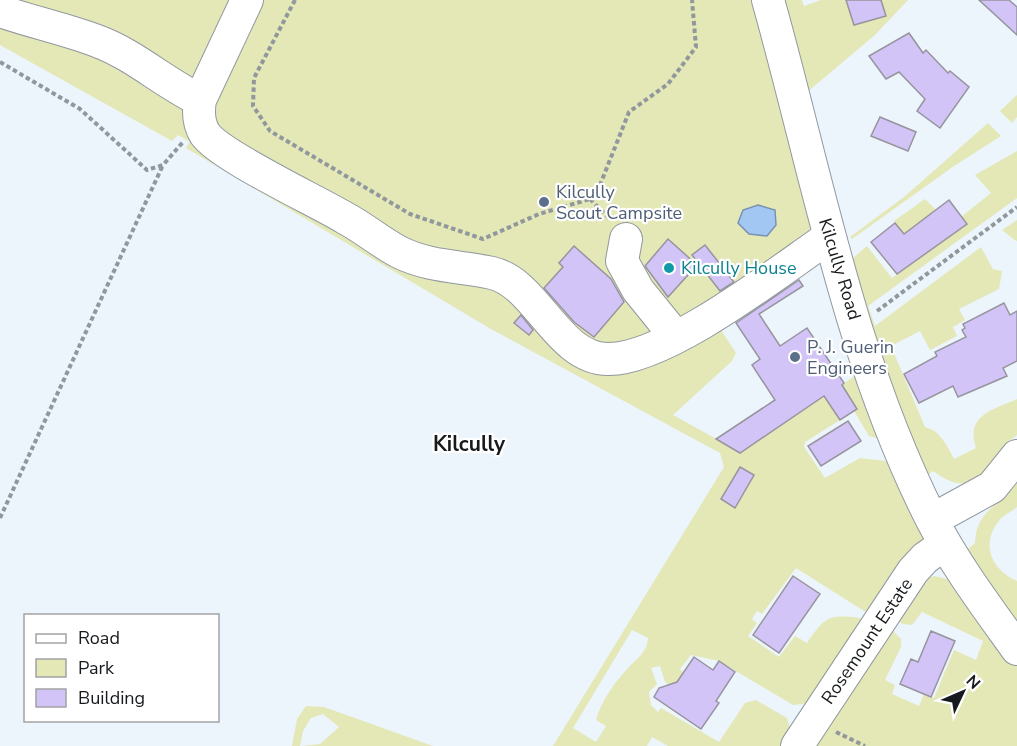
<svg xmlns="http://www.w3.org/2000/svg" width="1017" height="746" font-family="'Nunito Sans',sans-serif">
<rect width="100%" height="100%" fill="#ecf5fc"/>
<path fill="#e4e7b6" fill-rule="evenodd" d="M0,0H759L816,227L803,235L717,324L736,353L732,361L673,415L740,452L861,372L887,441L869,436L854,411L857,409L846,392L829,403L840,420L805,442L804,447L825,478L860,458L895,462L928,531L874,613L864,611L796,568L762,614L757,611L752,619L757,623L748,636L779,657L795,636L807,643C825,617 828,614 860,618L865,625L814,703L793,705L719,661L691,655L680,669L683,672L673,687L665,682L660,666L651,668L657,684L649,692L651,705L658,712L661,708L719,742L745,703L756,700L787,718L792,735L785,746H668L652,737L647,746H553L724,467L720,453L491,329L186,148L190,142L178,135L172,141L0,45ZM632,630L648,638C647,653 637,658 628,668C615,682 601,701 596,720L606,726L596,742L573,728Z
M783,0H802L804,6L821,0H908L875,35L806,93Z
M1017,95V117L1012,123L1000,111Z
M988,123L1001,136L954,166L852,239L850,237L904,197Z
M1017,151V198L868,306L875,326L981,247L993,269L1002,271L999,289L959,309L965,320L953,327L957,336L930,350L920,331L891,346L925,427C941,431 947,446 954,459L976,448C965,415 993,410 1017,399V435C985,456 982,507 933,471L925,477L846,264L867,246L892,278L966,225L961,217L991,193L975,175Z
M925,199L936,210L903,234L894,221Z
M1017,220V241H1016L1002,230Z
M1017,483V507C1011,512 1002,516 998,522C980,546 993,571 1017,581V631L963,553L975,543C976,510 1000,506 1017,483Z
M934,576L947,579L960,586L1017,664V746H808L890,628L901,639V647L885,680L895,685L892,694L919,706L924,694L934,698L954,650L976,660L983,641L922,612L912,625L903,624L891,617L920,581Z
M306,706L324,707L433,746H302L320,744L339,727L323,714L311,718L303,731L300,746H292L297,719Z"/>
<path fill="#a2c7f2" stroke="#7893b2" stroke-width="1.5" d="M758,205L775,210L776,225L767,236L749,234L738,223L743,210Z"/>
<path fill="#d3c4f7" stroke="#96949d" stroke-width="1.5" d="M846,0H881L886,16L854,25Z
M979,0H1009L1017,7V35Z
M909,33L923,53L926,50L948,73L950,71L969,87L940,128L917,111L925,99L899,72L886,79L869,56Z
M880,117L916,132L908,151L871,136Z
M949,200L967,224L897,274L871,242L895,223L904,234Z
M668,239L697,265L668,297L645,266Z
M705,245L734,282L720,291L692,255Z
M574,246L611,279L624,302L594,337L574,322L544,288L563,267L559,263Z
M799,280L803,286L759,314L780,346L807,328L844,383L842,385L857,409L840,420L824,396L740,453L716,439L775,400L752,365L760,359L736,323Z
M1004,303L1010,315L1017,311V361L1003,368L1007,376L958,397L953,386L919,403L904,374L937,356L935,352L966,337L962,330L965,328L963,324Z
M521,315L533,330L529,335L514,323Z
M848,421L861,441L821,466L808,446Z
M740,467L754,475L735,508L721,499Z
M793,576L820,594L779,653L753,635Z
M931,631L955,641L931,697L900,684L911,659L918,662Z
M694,657L713,670L719,661L735,672L716,701L719,703L701,729L654,697L659,688L677,682Z"/>
<g fill="none" stroke-linecap="round" stroke-linejoin="round">
<defs>
<path id="minor" d="M247,0L200,100C198,112 198,123 205,134C220,156 317,201 345,218C364,228 380,242 399,252C429,267 460,266 492,273C537,283 558,360 609,359C667,359 779,271 829,237
M768,0C817,174 849,357 932,520C956,566 987,607 1017,649
M0,11C32,22 65,29 97,41C135,55 164,83 200,100
M626,239L622,261L638,290L676,337
M932,520L992,487L1017,456
M797,746L913,571L925,558L945,544"/>
</defs>
<use href="#minor" stroke="#90999f" stroke-width="34"/>
<path stroke="#91989d" stroke-width="4" stroke-dasharray="4.5 3" stroke-linecap="butt" d="M295,0L254,78L253,106L270,131L410,214L483,239L539,214L590,199L600,185L629,112L668,84L696,47L692,0
M0,62L80,109L147,170L163,165L183,142
M590,199L611,220
M877,311L1017,207
M0,518L163,165
M836,732L865,746"/>
<use href="#minor" stroke="#fff" stroke-width="32"/>
</g>
<g fill="#5c6f8a" stroke="#fff" stroke-width="2">
<circle cx="544" cy="202" r="6"/>
<circle cx="795" cy="357" r="6"/>
</g>
<circle fill="#0f9aa8" stroke="#fff" stroke-width="2" cx="669" cy="268" r="6"/>
<g text-anchor="middle" stroke-width="4.5" stroke-linejoin="round" paint-order="stroke">
<g font-size="18" fill="#4e5e75" stroke="#fff" text-anchor="start">
<text x="556" y="198">Kilcully<tspan x="556" dy="21">Scout Campsite</tspan></text>
<text x="807" y="353">P. J. Guerin<tspan x="807" dy="21">Engineers</tspan></text>
</g>
<g font-size="18" fill="#0d838f" stroke="#fff" text-anchor="start">
<text x="681" y="274">Kilcully House</text>
</g>
<g font-size="18" fill="#171a1d" stroke="#fff">
<text transform="translate(840 269) rotate(73)" y="6">Kilcully Road</text>
<text transform="translate(867 641) rotate(-56)" y="6">Rosemount Estate</text>
</g>
<g font-size="21" font-weight="bold" fill="#171a1d" stroke="#fff">
<text x="469" y="451">Kilcully</text>
</g>
</g>
<rect x="24" y="614" width="195" height="108" fill="#ffffff" stroke="#a2a3a5" stroke-width="1.5"/>
<rect x="36" y="634" width="30" height="9" fill="#ffffff" stroke="#a2a3a5" stroke-width="1.5"/>
<text x="78" y="644" font-size="18" fill="#171a1d">Road</text>
<rect x="36" y="659" width="30" height="18" fill="#e4e7b6" stroke="#a2a3a5" stroke-width="1.5"/>
<text x="78" y="674" font-size="18" fill="#171a1d">Park</text>
<rect x="36" y="689" width="30" height="18" fill="#d3c4f7" stroke="#a2a3a5" stroke-width="1.5"/>
<text x="78" y="704" font-size="18" fill="#171a1d">Building</text>
<g transform="translate(963 692) rotate(46)" stroke="#ffffff" stroke-width="4.5" paint-order="stroke">
<path d="M0-4.5L10 22L0 15L-10 22Z" fill="#171a1d"/>
<text y="-9" font-size="16" font-weight="bold" text-anchor="middle" fill="#171a1d">N</text>
</g>
</svg>
